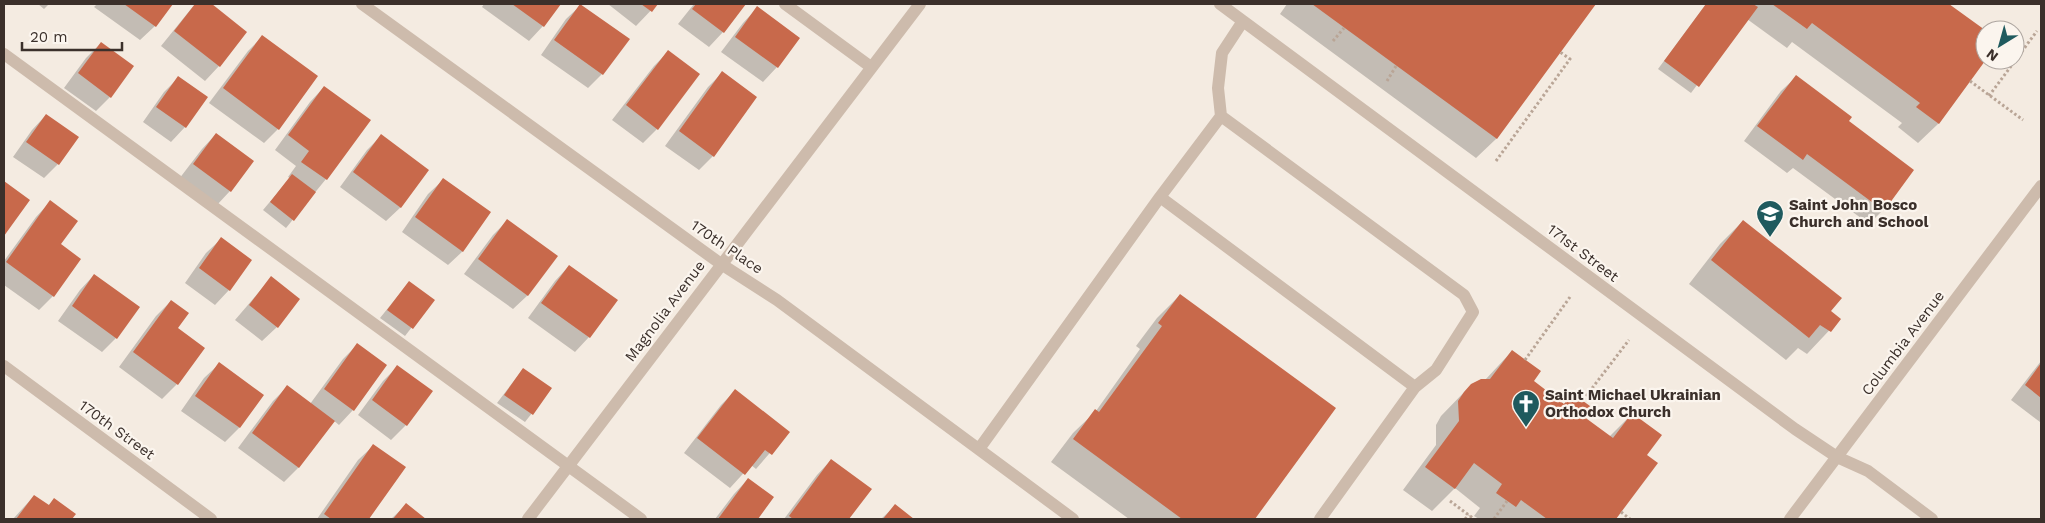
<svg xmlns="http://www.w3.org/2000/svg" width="2045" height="523" font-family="'Work Sans',sans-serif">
<rect width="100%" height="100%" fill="#f4ebe1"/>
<path fill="#0003" d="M38,4H49L44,9Z
M97,4H171L155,26L140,40L94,7Z
M195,4H210L245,32L219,66L205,81L161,46Z
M484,4H560L543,26L529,41L482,7Z
M608,4H657L636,26Z
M694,4H744L723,32L709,47L678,24Z
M1287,4H1594L1496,139L1476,158L1280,14Z
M1706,4H1946L1985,32V59L1938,124L1918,143L1898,127L1902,123L1792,42L1787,48L1747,19L1691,93L1658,69Z
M581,5L602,74L588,88L541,55L566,19Z
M757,8L799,38L777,67L763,82L721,52L743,23Z
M262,37L278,129L264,143L209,103L248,51Z
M101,43L110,97L96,111L64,88L86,58Z
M668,52L657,129L643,143L612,120L654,66Z
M722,73L713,156L699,170L665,146L708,87Z
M1796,77L1847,122L1883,210L1869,224L1793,168L1787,173L1744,141L1781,91Z
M178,78L206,98L185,127L171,142L143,122L164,92Z
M324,87L369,120L326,179L286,228L263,210L290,178L288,177L296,166L275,150L310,102Z
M46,115L58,164L44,178L13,157L32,130Z
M216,134L230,191L216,206L179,179L202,149Z
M381,136L401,207L386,221L340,187L367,150Z
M443,180L463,251L448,265L402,232L428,194Z
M4,183L28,201L4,234Z
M50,202L60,245L53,296L39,310L4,285V261L36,217Z
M507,221L528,295L513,309L464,274L493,235Z
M1743,221L1839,320L1807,354L1798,348L1786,360L1689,284L1720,244Z
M221,239L229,290L215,305L185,283L206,253Z
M569,266L589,337L575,352L528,318L555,281Z
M94,275L116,338L102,352L58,321L80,290Z
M271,278L277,327L262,341L235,320Z
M409,282L433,300L405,336L380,318Z
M1180,295L1334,408L1253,519H1129L1051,462L1073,433L1096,411L1140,349L1136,346L1157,318Z
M171,301L176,329L203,348L177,384L162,399L119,367L156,316Z
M357,345L353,410L339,425L333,420L298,468L284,482L238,448L273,401L287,387L310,404L343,359Z
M1512,351L1532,381L1563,405L1573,395L1581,416L1609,437L1632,414L1645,455L1656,463L1615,519H1479L1474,516L1480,508L1455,488L1432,511L1403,490L1436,445V425L1441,416L1471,385L1485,380Z
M2041,361V421L2040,422L2011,400Z
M219,364L262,395L239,428L225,442L181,411L204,378Z
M397,367L431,392L406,425L391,440L358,415L383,381Z
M523,369L551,389L525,422L497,403Z
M735,391L788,432L756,469L751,465L730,488L684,453L721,405Z
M373,446L404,467L368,519H317L358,460Z
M831,460L870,489L848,519H784L817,475Z
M748,479L772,497L756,519H715L734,494Z
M34,496L48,506L54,499L74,514L70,519H13Z
M406,505L424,519H391Z
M895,506L912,519H881Z"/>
<path fill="#c8694b" d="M124,4H173L156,27Z
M195,4H212L247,32L220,67L174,31Z
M512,4H561L544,27Z
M580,4L630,39L603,75L554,40Z
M641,4H658L652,12Z
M696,4H746L724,33L692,9Z
M1312,4H1596L1497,139Z
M1706,4H1753L1758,7L1699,87L1664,61Z
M1772,4H1949L1985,30V61L1939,124L1916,107L1920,103L1812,23L1807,29Z
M757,6L800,38L778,68L735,37Z
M262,35L318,76L279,130L223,88Z
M101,42L134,66L111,98L78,73Z
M668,50L700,74L658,130L626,105Z
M722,71L757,97L714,157L679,131Z
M1796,75L1852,117L1849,121L1914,170L1884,211L1807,154L1803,160L1757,126Z
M178,76L208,97L186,128L156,107Z
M324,86L371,120L327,180L301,162L309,151L288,135Z
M46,114L79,137L59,165L26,142Z
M216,133L254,161L231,192L193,164Z
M381,134L429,170L401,208L353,172Z
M292,174L316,192L294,221L270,202Z
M443,178L491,212L463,252L415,217Z
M4,181L30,200L4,236Z
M50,200L78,221L61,244L81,259L54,297L6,262Z
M507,219L558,256L528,296L478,259Z
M1743,220L1842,298L1831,311L1841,319L1831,332L1820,325L1809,338L1711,260Z
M221,237L252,260L230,291L199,268Z
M569,265L618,300L590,338L541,303Z
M94,274L140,307L117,339L72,306Z
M271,276L300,299L278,328L249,305Z
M409,281L435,300L413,329L387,310Z
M1180,294L1336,408L1255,519H1182L1073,439L1095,409L1099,412L1162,326L1158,323Z
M171,300L189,313L178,328L205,348L178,385L133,352Z
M357,343L387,365L354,411L324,389Z
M1512,350L1541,371L1534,381L1564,404L1572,393L1590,406L1583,416L1613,438L1632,413L1662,435L1647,455L1658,463L1616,519H1547L1521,500L1516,507L1496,493L1502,484L1474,463L1455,489L1425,467L1459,421L1458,401L1464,392L1471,384L1481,379H1490Z
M219,362L264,395L240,428L195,396Z
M2041,363V398L2025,385Z
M397,365L433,391L407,426L372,400Z
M523,368L552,388L533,415L504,395Z
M287,385L335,421L299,468L252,433Z
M735,389L790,432L772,455L765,450L745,475L697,438Z
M373,444L406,467L369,519H331L324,514Z
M831,459L872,489L849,519H793L789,516Z
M748,478L774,497L758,519H718Z
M34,495L49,505L54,498L76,514L72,519H16Z
M406,503L426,519H393Z
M895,504L914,519H883Z"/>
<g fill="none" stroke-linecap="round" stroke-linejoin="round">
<path stroke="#b9a596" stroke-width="3" stroke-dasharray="2.5 2.5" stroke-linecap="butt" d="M1333,41L1344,28
M1387,81L1396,66
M1970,81L2023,120
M1989,96L2037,31
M1496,161L1570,59L1560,52
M1525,360L1570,297
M1583,400L1629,340
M1450,501L1474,519
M1621,512L1630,519
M1465,519L1469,515
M1494,519L1507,501"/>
<path stroke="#cdbbac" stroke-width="12" d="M362,4L721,264L777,300L1073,519
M785,4L871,67
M1220,4L1795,429L1837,457L1868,471L1932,519
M4,54L641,519
M1160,197L1221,116
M4,366L211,519
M979,449L1160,197L1415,387L1436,370L1473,312L1464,295L1221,116L1218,88L1222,53L1243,21
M528,519L920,4
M1320,519L1415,387
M1790,519L2041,186"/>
</g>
<defs>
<symbol id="school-pin" viewBox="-11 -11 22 30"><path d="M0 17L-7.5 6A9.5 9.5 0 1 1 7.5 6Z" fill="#1f5a5e" stroke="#fbf5ee"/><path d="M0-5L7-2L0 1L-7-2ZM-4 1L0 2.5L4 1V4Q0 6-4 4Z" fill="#fff"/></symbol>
<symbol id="church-pin" viewBox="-11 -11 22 30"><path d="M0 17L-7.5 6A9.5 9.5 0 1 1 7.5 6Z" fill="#1f5a5e" stroke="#fbf5ee"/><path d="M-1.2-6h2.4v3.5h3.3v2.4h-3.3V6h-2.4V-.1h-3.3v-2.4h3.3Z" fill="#fff"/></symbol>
</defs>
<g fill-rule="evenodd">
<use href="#school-pin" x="1754" y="198" width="32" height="43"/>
<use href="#church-pin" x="1510" y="388" width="32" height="43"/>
</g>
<g text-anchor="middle" stroke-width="4.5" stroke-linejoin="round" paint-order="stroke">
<g font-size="15" font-weight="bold" fill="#3b302b" stroke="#fbf5ee" text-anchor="start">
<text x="1789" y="210">Saint John Bosco<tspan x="1789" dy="17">Church and School</tspan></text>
<text x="1545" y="400">Saint Michael Ukrainian<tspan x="1545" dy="17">Orthodox Church</tspan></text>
</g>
<g font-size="15" fill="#3b302b" stroke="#fbf5ee">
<text transform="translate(727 247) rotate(34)" y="5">170th Place</text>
<text transform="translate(1583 253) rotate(37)" y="5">171st Street</text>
<text transform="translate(665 311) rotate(-53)" y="5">Magnolia Avenue</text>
<text transform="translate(1903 343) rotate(-53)" y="5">Columbia Avenue</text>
<text transform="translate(117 430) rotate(36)" y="5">170th Street</text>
</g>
</g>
<rect width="2045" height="523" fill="none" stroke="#3b302b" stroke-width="10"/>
<g transform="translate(2000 45) rotate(217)"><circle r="24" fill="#fbf5ee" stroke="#aea6a0"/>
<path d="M0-4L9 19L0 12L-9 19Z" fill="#1f5a5e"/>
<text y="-8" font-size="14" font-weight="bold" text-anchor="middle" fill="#3b302b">N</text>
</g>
<path d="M22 42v8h100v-8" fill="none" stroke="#3b302b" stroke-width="2.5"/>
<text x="30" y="42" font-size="15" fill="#3b302b" stroke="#fbf5ee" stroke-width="4" paint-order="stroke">20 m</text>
</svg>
